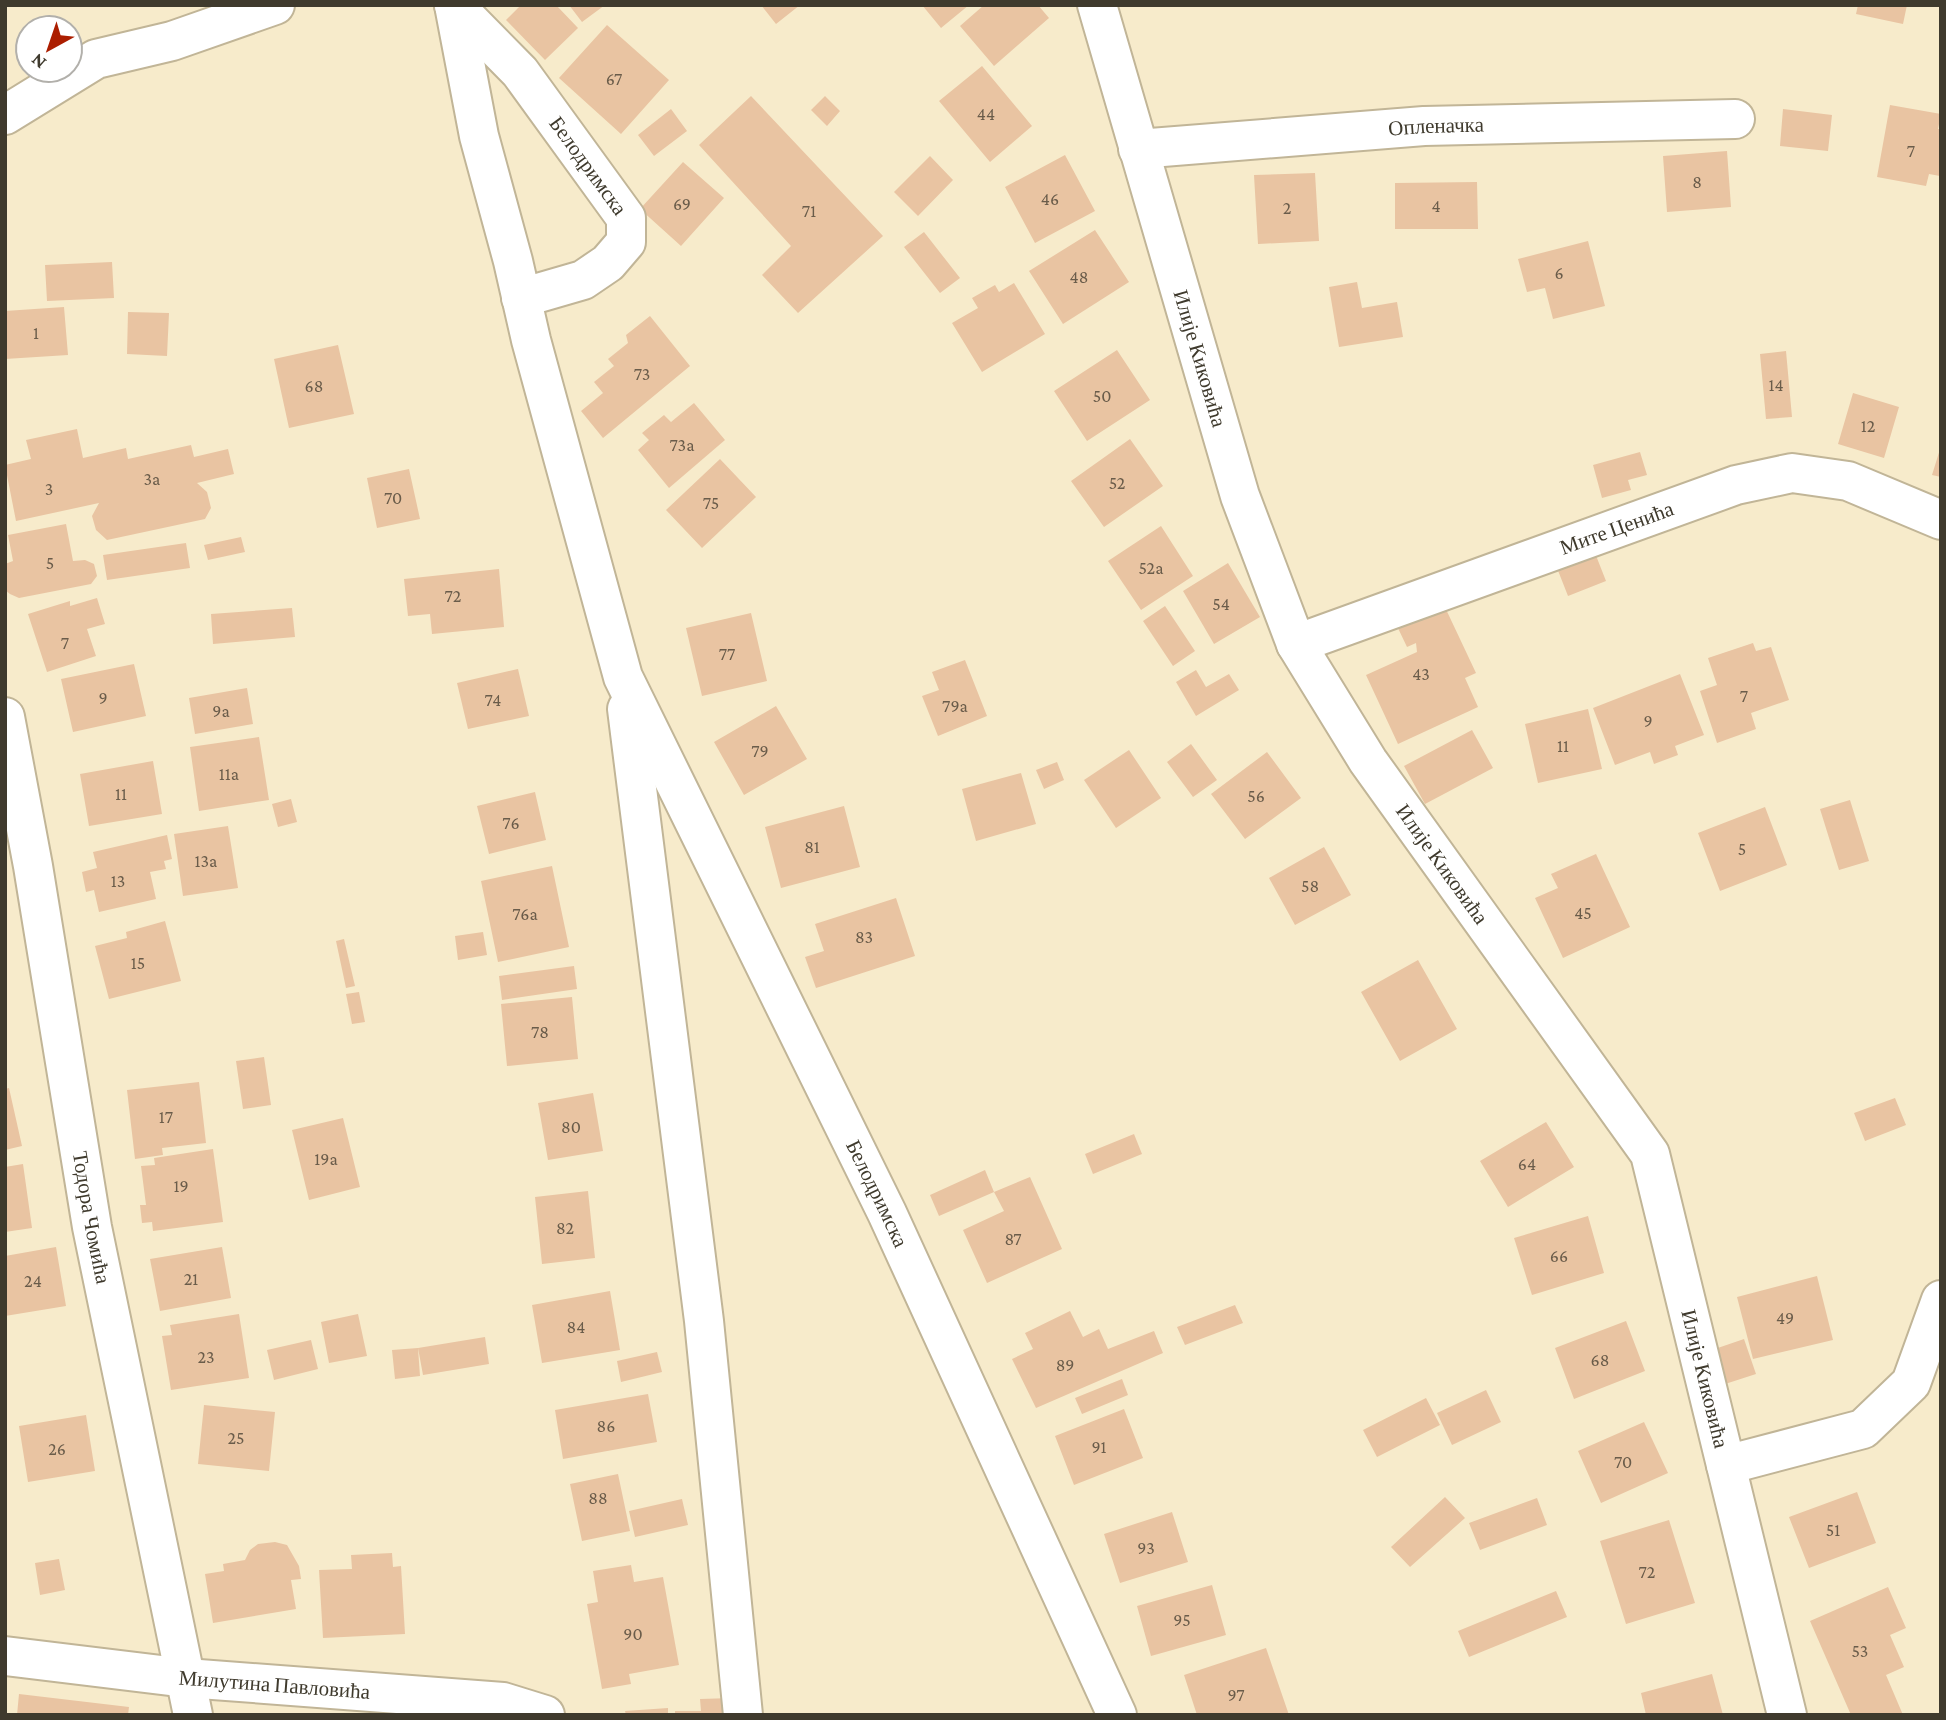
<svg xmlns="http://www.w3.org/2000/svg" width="1946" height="1720" font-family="'Crimson Pro',serif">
<rect width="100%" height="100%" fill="#f7ebcb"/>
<path fill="#e9c4a2" d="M521,5H556L578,28L545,60L506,20Z
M569,5H605L582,22Z
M761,5H800L776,24Z
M922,5H969L941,28Z
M984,5H1038L1049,18L994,66L960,26Z
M1858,5H1907L1903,24L1856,14Z
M607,25L669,80L621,134L559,78Z
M982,66L1032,126L990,162L939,101Z
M751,96L883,236L798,313L762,275L791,246L699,145Z
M825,96L840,111L827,126L811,110Z
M1890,105L1941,114L1938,129H1941L1940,176L1929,174L1926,186L1877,177Z
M671,109L687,131L654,156L638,135Z
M1783,109L1832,115L1828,151L1780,146Z
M1727,151L1731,207L1667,212L1663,156Z
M1065,155L1095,211L1035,243L1005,187Z
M930,156L953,180L918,216L894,192Z
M683,162L724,198L681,246L640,209Z
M1315,173L1319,241L1258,244L1254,175Z
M1477,182L1478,229H1395V183Z
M1095,230L1129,282L1063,324L1029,271Z
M924,232L960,278L940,293L904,247Z
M1588,241L1605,306L1553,319L1545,288L1527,292L1518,259Z
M112,262L114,298L47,301L45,265Z
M1357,282L1362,308L1397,302L1403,337L1339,347L1329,287Z
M1014,283L1045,334L982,372L952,323L978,308L972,298L995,285L999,292Z
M64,307L68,355L5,359V311Z
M128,312L169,313L167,356L127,354Z
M650,316L690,366L603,438L581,411L603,393L594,382L614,366L608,359L628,343L626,335Z
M338,345L354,414L289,428L274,359Z
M1117,350L1150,400L1087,441L1054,391Z
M1786,351L1792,417L1766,419L1760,354Z
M1853,393L1899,407L1884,458L1838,444Z
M694,403L725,440L669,488L638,450L649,440L642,433L664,415L671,422Z
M77,429L83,458L126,448L128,459L191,445L194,457L228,449L234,474L197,483L207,492L211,508L205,519L107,540L96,530L92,516L99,503L16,521L5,465L31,459L26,440Z
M1130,439L1163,486L1104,527L1071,481Z
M1941,446V477L1932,475Z
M1640,452L1647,475L1628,480L1631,490L1602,498L1593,465Z
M720,459L756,497L702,548L666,510Z
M409,469L420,519L377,528L367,478Z
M66,524L73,561L85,560L94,564L97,576L91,584L19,598L10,594L5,590V564L13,561L8,535Z
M1161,526L1193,576L1141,610L1108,561Z
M241,537L245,552L208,560L204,545Z
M186,543L190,568L107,580L103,555Z
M1595,553L1606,581L1568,596L1557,568Z
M1228,563L1260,617L1214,644L1183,591Z
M499,569L504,627L432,634L430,614L408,616L404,579Z
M97,598L105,624L87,629L96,656L47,672L28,614L70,601V606Z
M1443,603L1476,673L1465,678L1478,707L1398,744L1366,675L1417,652L1416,643L1407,647L1396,624Z
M1165,606L1195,651L1173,666L1143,621Z
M292,608L295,637L213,644L211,614Z
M751,613L767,681L702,696L686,628Z
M1753,643L1756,651L1771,647L1789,700L1751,713L1756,729L1717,743L1700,691L1717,685L1708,658Z
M965,660L987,716L938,736L922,696L939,690L932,672Z
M134,664L146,716L73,732L61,679Z
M518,669L529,716L468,729L457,683Z
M1196,670L1206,687L1229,674L1239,690L1196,716L1176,682Z
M1680,674L1704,735L1675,746L1678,755L1654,764L1650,752L1615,765L1593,708Z
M247,688L253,724L195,734L189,698Z
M776,706L807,759L744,795L714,742Z
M1588,709L1602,769L1538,783L1525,724Z
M1472,730L1493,768L1425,804L1404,766Z
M259,737L269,800L199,811L190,747Z
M1191,744L1217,780L1193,797L1167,762Z
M1129,750L1161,798L1116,828L1084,780Z
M1267,752L1301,798L1245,839L1211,794Z
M153,761L162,814L89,826L80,774Z
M1057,762L1064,780L1044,789L1036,770Z
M1021,773L1036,824L976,841L962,789Z
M535,792L546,840L489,854L477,806Z
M291,799L297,822L278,827L272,804Z
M1850,800L1869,861L1839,870L1820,809Z
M844,806L860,867L781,888L765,827Z
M1765,807L1787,865L1720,891L1698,833Z
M228,826L238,888L183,896L174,834Z
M167,835L172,859L164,861L166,869L150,872L156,899L99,912L94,890L86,892L82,872L97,868L93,852Z
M1324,847L1351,895L1295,925L1269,878Z
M1596,854L1630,927L1563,958L1535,898L1558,888L1551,874Z
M552,866L569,947L498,962L481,881Z
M896,898L915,956L816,988L805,957L824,951L815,924Z
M165,921L181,981L109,999L95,946L127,938L126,932Z
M483,932L487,955L458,960L455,936Z
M344,939L355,986L346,988L336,941Z
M1418,960L1457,1029L1400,1061L1361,992Z
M574,966L577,989L502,1000L499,976Z
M359,992L365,1022L352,1024L346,994Z
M572,997L578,1059L507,1066L501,1004Z
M264,1057L271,1105L243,1109L236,1061Z
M199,1082L206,1143L162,1148L163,1155L135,1159L127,1090Z
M9,1088L22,1146L5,1150V1089Z
M593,1093L603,1151L548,1160L538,1103Z
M1895,1098L1906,1125L1865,1141L1854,1113Z
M343,1118L360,1187L309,1200L292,1130Z
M1546,1122L1574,1167L1508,1207L1480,1161Z
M1134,1134L1142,1154L1093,1174L1085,1154Z
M213,1149L223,1222L153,1231L152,1222L142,1223L140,1205H146L141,1166L155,1165L154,1158Z
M23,1164L32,1228L5,1232V1167Z
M985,1170L994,1192L939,1216L930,1195Z
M1030,1177L1062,1249L987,1283L963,1230L1004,1211L994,1192Z
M588,1191L595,1258L542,1264L535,1197Z
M1588,1216L1604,1273L1532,1295L1514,1238Z
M56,1247L66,1306L5,1316V1256Z
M222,1247L231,1298L160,1311L150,1259Z
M1817,1276L1833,1340L1753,1359L1737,1297Z
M610,1291L620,1350L542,1363L532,1305Z
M1235,1305L1243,1323L1185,1345L1177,1327Z
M1070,1311L1083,1337L1099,1329L1108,1349L1154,1331L1163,1353L1036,1408L1012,1359L1033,1349L1025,1333Z
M239,1314L249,1378L171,1390L162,1336L172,1335L170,1325Z
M358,1314L367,1356L329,1363L321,1322Z
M1626,1321L1645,1371L1574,1399L1555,1348Z
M485,1337L489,1364L423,1375L418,1348Z
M1744,1339L1756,1374L1722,1385L1709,1351Z
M311,1340L318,1369L274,1380L267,1350Z
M418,1348L420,1376L395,1379L392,1350Z
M657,1352L662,1372L621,1382L617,1361Z
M1122,1379L1128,1395L1082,1414L1075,1398Z
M1486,1390L1501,1422L1452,1445L1437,1413Z
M648,1394L657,1442L563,1459L555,1410Z
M1426,1398L1440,1425L1377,1457L1363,1430Z
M204,1405L275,1412L269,1471L198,1464Z
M1124,1409L1143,1458L1074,1485L1055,1436Z
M86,1415L95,1471L28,1482L19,1426Z
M1644,1422L1668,1473L1601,1503L1578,1451Z
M618,1474L630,1531L582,1541L570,1484Z
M1857,1492L1876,1543L1809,1568L1789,1517Z
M1445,1497L1465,1518L1410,1567L1391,1547Z
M1537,1498L1547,1525L1480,1550L1469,1523Z
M682,1499L688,1525L635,1537L629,1511Z
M1172,1512L1188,1562L1120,1583L1104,1534Z
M1669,1520L1695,1603L1626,1624L1600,1541Z
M275,1542L287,1545L299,1566L301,1579L291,1580L296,1609L213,1623L205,1574L224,1571L223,1564L245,1560L250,1550L258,1544Z
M392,1553L393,1567L401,1566L405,1634L323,1638L319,1570L352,1569L351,1555Z
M59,1559L65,1590L40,1595L35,1563Z
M631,1565L634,1582L663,1577L679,1665L629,1674L631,1684L602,1689L587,1604L598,1602L593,1571Z
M1212,1585L1226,1635L1151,1656L1137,1606Z
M1888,1587L1906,1628L1890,1635L1904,1667L1886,1675L1903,1715H1851L1810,1621Z
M1556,1591L1567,1617L1469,1657L1458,1631Z
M1266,1648L1289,1715H1197L1184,1675Z
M1712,1674L1723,1715H1646L1641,1693Z
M19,1694L129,1707L128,1715H17Z
M732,1698V1715H675V1711H701L700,1699Z
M668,1708V1715H626L625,1711Z"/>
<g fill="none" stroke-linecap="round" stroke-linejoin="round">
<defs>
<g id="minor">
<path id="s1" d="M454,5L479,136L513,261L531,340L623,677L887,1213L1117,1715"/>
<path id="s2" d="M454,5L520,72L626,218V242L608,263L583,280L521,298"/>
<path id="s3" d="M1097,5L1240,496L1296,644L1368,761L1650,1154L1787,1715"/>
<path d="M5,115L96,59L172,41L275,5"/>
<path id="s4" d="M1138,149L1424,126L1735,119"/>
<path id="s5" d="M1296,644L1736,485L1792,473L1848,481L1941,520"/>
<path d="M627,709L704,1321L743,1715"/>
<path id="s6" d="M5,717L33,866L92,1227L193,1715"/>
<path d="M1726,1465L1863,1429L1911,1383L1941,1300"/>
<path id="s7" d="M5,1656L186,1678L503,1702L545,1715"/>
</g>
</defs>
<use href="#minor" stroke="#c1b597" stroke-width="42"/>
<use href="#minor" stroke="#fff" stroke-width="38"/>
</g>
<g text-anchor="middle" stroke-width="6" stroke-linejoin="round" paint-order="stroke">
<g font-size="18" fill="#6a5c4a">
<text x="614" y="85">67</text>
<text x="986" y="120">44</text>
<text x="1911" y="157">7</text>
<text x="1697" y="188">8</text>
<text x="1050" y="205">46</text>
<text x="682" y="210">69</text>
<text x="1436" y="212">4</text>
<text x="1287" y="214">2</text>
<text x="809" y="217">71</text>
<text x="1559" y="279">6</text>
<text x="1079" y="283">48</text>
<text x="36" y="339">1</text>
<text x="642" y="380">73</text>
<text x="1776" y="391">14</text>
<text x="314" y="392">68</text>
<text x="1102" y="402">50</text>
<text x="1868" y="432">12</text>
<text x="682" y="451">73a</text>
<text x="152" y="485">3a</text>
<text x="1117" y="489">52</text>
<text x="49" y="495">3</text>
<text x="393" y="504">70</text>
<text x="711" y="509">75</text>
<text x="50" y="569">5</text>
<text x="1151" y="574">52a</text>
<text x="453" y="602">72</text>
<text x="1221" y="610">54</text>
<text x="65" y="649">7</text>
<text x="727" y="660">77</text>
<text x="1421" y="680">43</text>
<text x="1744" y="702">7</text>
<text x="103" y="704">9</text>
<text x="493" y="706">74</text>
<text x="955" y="712">79a</text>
<text x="221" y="717">9a</text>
<text x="1648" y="727">9</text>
<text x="1563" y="752">11</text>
<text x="760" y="757">79</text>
<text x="229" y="780">11a</text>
<text x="121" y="800">11</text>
<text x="1256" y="802">56</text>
<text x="511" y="829">76</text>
<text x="812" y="853">81</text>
<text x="1742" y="855">5</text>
<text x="206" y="867">13a</text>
<text x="118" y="887">13</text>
<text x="1310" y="892">58</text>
<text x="1583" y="919">45</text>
<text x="525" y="920">76a</text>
<text x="864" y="943">83</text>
<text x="138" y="969">15</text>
<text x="540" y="1038">78</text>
<text x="166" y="1123">17</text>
<text x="571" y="1133">80</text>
<text x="326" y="1165">19a</text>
<text x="1527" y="1170">64</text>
<text x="181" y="1192">19</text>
<text x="565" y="1234">82</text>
<text x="1013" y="1245">87</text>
<text x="1559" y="1262">66</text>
<text x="191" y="1285">21</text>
<text x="33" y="1287">24</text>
<text x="1785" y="1324">49</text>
<text x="576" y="1333">84</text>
<text x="206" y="1363">23</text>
<text x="1600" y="1366">68</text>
<text x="1065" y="1371">89</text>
<text x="606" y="1432">86</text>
<text x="236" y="1444">25</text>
<text x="1099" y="1453">91</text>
<text x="57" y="1455">26</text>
<text x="1623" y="1468">70</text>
<text x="598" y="1504">88</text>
<text x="1833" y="1536">51</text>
<text x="1146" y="1554">93</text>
<text x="1647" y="1578">72</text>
<text x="1182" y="1626">95</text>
<text x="633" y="1640">90</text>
<text x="1860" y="1657">53</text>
<text x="1236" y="1701">97</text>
</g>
<g font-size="21" fill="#3f3a2d" stroke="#fff">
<text dy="7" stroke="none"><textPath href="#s4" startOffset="299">Опленачка</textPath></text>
<text dy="7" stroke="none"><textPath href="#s2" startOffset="210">Белодримска</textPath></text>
<text dy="7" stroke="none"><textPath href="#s3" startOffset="368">Илије Киковића</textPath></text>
<text dy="7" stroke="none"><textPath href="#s5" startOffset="341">Мите Ценића</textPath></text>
<text dy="7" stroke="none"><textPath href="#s3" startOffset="934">Илије Киковића</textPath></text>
<text dy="7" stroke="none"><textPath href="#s1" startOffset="1269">Белодримска</textPath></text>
<text dy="7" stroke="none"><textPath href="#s6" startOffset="508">Тодора Чомића</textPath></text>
<text dy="7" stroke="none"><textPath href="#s3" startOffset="1522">Илије Киковића</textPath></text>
<text dy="7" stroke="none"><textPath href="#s7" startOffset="271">Милутина Павловића</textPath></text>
</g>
</g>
<rect width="1946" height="1720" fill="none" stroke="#3f3a2d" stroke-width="14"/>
<g transform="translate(49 49) rotate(220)"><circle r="33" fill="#ffffff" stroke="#b2b0ab" stroke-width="2"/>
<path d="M0-5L12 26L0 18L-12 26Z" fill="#ac1e00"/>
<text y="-10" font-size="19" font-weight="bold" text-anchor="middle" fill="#3f3a2d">N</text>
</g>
</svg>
